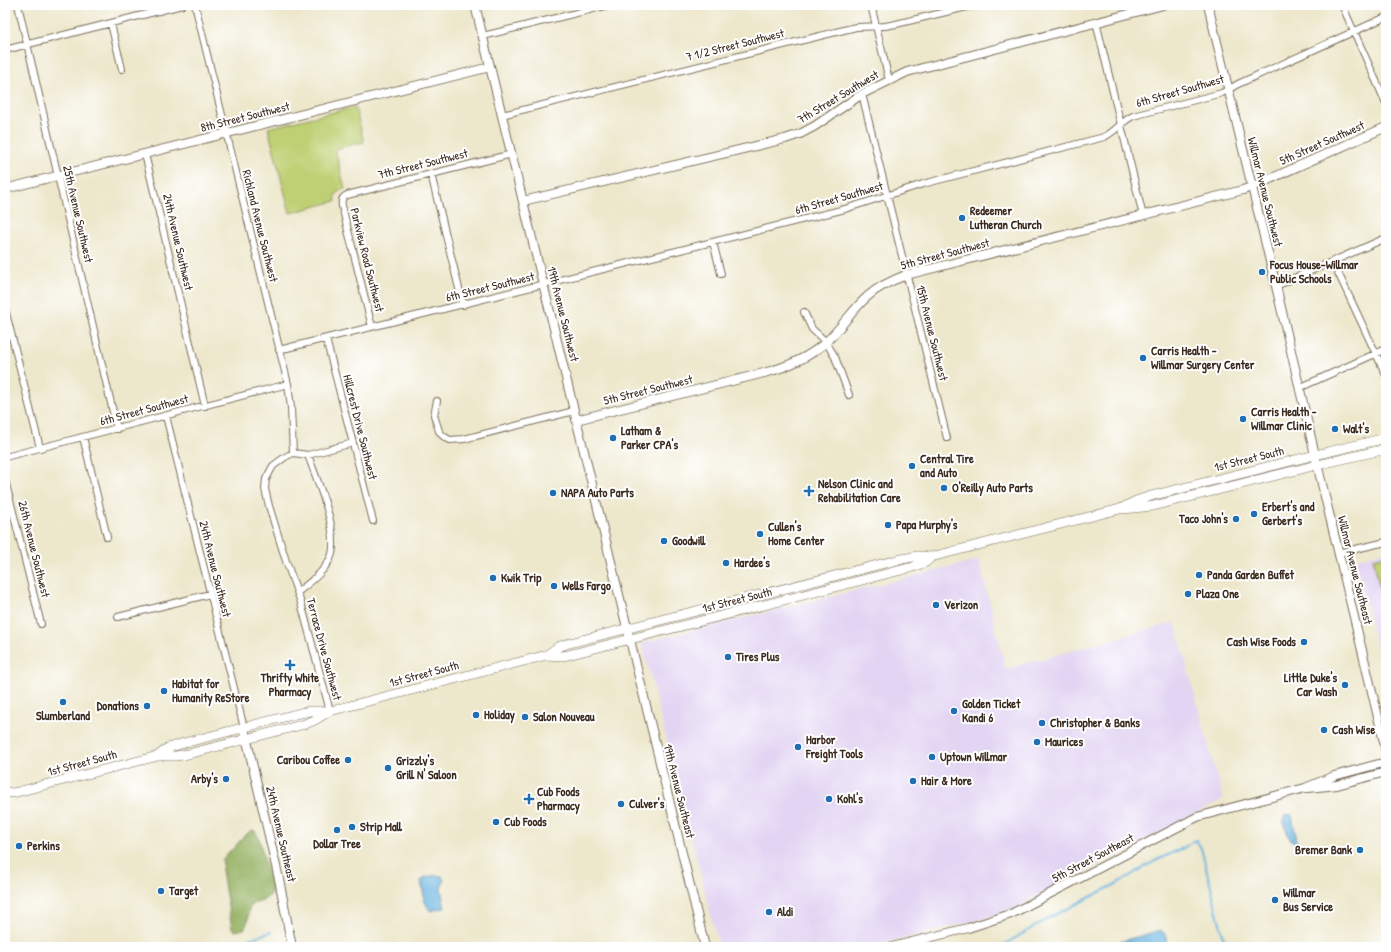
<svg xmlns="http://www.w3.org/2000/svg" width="1391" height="952" font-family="'Patrick Hand',sans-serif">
<rect width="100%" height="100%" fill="#fff"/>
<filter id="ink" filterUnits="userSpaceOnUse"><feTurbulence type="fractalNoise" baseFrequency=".025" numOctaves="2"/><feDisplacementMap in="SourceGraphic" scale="8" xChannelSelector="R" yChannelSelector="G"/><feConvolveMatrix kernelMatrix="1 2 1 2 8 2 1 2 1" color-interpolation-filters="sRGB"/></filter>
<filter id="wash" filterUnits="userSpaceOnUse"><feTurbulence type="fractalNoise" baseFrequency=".012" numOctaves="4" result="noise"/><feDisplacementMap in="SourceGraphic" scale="16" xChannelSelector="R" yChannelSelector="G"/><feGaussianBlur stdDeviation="0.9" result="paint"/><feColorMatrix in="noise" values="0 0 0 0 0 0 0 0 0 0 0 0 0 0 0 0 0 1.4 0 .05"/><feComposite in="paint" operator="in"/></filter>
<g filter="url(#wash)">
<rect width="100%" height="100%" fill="#ede7cb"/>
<path fill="#e2d4f3" d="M1386,551V684L1355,559Z
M979,560L1006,669L1175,622L1223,799L1006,913L868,947H719L642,643Z"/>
<path fill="#bed073" stroke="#7c7d48" d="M355,107L364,142L335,149L345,189C338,191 334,194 336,201L290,213L268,128Z
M1386,555V587L1380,588L1373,558Z"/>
<path fill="#96b265" stroke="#686e42" d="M252,830L255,831L259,838L272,890C266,905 256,898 250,907C247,913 250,921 244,929L235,931L232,928L225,890L222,870L223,859L227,853L233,849L244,836Z"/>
<path fill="#66b3df" stroke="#506e7e" d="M1288,814L1292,815L1297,841L1294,843L1289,838L1283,820L1285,815Z
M437,875L442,876L444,881L441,888L445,908L430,911L425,902L421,881L425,877Z
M1160,930C1166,932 1168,941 1165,947H1102Z"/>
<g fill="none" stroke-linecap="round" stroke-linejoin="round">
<path stroke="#66b3df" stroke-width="2" d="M223,947L271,932
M1000,947L1049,918L1118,883L1155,861L1185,847L1196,840L1201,848L1226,947"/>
</g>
</g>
<g filter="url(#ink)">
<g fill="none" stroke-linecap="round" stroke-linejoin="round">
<defs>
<path id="street" d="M18,5L117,429
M195,5L288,384L291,408L293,453
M871,5L889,80
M1342,5L1386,103
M1096,22L1143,216
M111,24L122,69
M483,36L609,5
M5,50L182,5
M862,94L947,438
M502,115L856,27L885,26L896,24L975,5
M145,154L205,406
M431,174L463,305
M713,242L721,274
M1333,262L1386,375
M1276,286L1386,238
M5,309L40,448
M804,312L812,329L826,342L835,357L849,395
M372,327L342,206C341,200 342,197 347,195L512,154
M326,339L373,521
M279,350L845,209L923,184L1104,137C1115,132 1122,121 1133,116L1222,93L1238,84L1386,17
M1299,388L1386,349
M437,401L434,415L439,431L443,436L450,440L464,439L574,411
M166,416L244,728
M83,437L107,537
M5,457L288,384
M5,480L41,624
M1338,553L1386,542
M298,592C310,582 323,573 330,559C342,537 316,478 308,455
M118,617L210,594
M330,711L301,603L286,561L269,506L265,489L266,479L273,466L285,457L293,453L308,455L353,443"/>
<path id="secondary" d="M475,5L705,947
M1208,5L1276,286L1315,455L1386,750
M5,189L490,67
M523,201L785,139L800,134L815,126L862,94L907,72L1163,5
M576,420L764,373C787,367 809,358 827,341C842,327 853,309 868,296C879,286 893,280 906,275L1243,190L1261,183L1386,127
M244,728L279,879L292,947
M1308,788L1337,785L1386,772
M892,947L968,928L1011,914L1197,817L1305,788L1334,776L1386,762"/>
<path id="primary" d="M1123,509L1153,506L1317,465L1386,449
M547,655L558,647L566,644L897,560L918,556L931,557L1120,509L1136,501L1151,496L1315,455L1386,438
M158,756L168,748L184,743L300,713L311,711H330L547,655L561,656L568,655L913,567L926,562L931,557
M5,792L13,793L158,756H176L188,754L305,724L315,720L330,711"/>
</defs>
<use href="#street" stroke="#796c5b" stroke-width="8"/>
<use href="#secondary" stroke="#796c5b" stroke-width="10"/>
<use href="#primary" stroke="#796c5b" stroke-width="10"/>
<use href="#street" stroke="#fff" stroke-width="6"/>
<use href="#secondary" stroke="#fff" stroke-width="8"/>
<use href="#primary" stroke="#fff" stroke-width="9"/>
</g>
</g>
<g fill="#1f6fb2" stroke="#fff" stroke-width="1.5">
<circle cx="962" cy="218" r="4"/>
<circle cx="1262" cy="272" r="4"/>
<circle cx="1143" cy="358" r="4"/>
<circle cx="1243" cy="419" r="4"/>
<circle cx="1335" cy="429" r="4"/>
<circle cx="613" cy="438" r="4"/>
<circle cx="912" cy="466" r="4"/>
<circle cx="944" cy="488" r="4"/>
<path d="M807 485h4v4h4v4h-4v4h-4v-4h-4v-4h4z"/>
<circle cx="553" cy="493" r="4"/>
<circle cx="1254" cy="514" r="4"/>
<circle cx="1236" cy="519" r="4"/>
<circle cx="888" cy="525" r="4"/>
<circle cx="760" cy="534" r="4"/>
<circle cx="664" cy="541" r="4"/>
<circle cx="726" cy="563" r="4"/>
<circle cx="1199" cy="575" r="4"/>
<circle cx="493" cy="578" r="4"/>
<circle cx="554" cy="586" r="4"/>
<circle cx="1188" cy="594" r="4"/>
<circle cx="936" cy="605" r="4"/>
<circle cx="1304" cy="642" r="4"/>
<circle cx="728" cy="657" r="4"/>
<path d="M288 659h4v4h4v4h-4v4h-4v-4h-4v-4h4z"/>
<circle cx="1345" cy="685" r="4"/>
<circle cx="164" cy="691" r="4"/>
<circle cx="63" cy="702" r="4"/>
<circle cx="147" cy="706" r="4"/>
<circle cx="954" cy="711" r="4"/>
<circle cx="476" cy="715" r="4"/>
<circle cx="525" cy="717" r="4"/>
<circle cx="1042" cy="723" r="4"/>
<circle cx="1324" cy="730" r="4"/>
<circle cx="1037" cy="742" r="4"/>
<circle cx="798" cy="747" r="4"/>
<circle cx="932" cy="757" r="4"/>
<circle cx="348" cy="760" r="4"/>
<circle cx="388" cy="768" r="4"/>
<circle cx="226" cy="779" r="4"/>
<circle cx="913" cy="781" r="4"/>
<path d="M527 793h4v4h4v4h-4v4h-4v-4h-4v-4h4z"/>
<circle cx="829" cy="799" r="4"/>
<circle cx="621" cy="804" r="4"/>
<circle cx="496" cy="822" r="4"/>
<circle cx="352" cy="827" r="4"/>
<circle cx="337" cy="830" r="4"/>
<circle cx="19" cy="846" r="4"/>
<circle cx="1360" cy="850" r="4"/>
<circle cx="161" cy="891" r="4"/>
<circle cx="1275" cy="900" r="4"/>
<circle cx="769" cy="912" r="4"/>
</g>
<g text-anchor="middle" stroke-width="4" stroke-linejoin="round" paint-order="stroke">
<g font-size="12" fill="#3b2a1e" stroke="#fff">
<text transform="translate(735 45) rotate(-14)" y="4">7 1/2 Street Southwest</text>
<text transform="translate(1180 91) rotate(-16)" y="4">6th Street Southwest</text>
<text transform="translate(838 97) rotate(-31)" y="4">7th Street Southwest</text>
<text transform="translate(245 117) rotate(-14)" y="4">8th Street Southwest</text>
<text transform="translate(1322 143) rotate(-24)" y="4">5th Street Southwest</text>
<text transform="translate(423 164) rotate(-14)" y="4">7th Street Southwest</text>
<text transform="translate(1265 192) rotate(76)" y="4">Willmar Avenue Southwest</text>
<text transform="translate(839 198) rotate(-16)" y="4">6th Street Southwest</text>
<text transform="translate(78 214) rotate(77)" y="4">25th Avenue Southwest</text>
<text transform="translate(260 226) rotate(76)" y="4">Richland Avenue Southwest</text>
<text transform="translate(178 242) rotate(77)" y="4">24th Avenue Southwest</text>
<text transform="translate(945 254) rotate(-15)" y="4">5th Street Southwest</text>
<text transform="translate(367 260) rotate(76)" y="4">Parkview Road Southwest</text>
<text transform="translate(490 287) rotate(-14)" y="4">6th Street Southwest</text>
<text transform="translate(563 314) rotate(76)" y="4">19th Avenue Southwest</text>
<text transform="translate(932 333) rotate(76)" y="4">15th Avenue Southwest</text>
<text transform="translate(648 390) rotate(-14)" y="4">5th Street Southwest</text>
<text transform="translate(144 410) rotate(-15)" y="4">6th Street Southwest</text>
<text transform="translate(360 427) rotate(76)" y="4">Hillcrest Drive Southwest</text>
<text transform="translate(1249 459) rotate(-14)" y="4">1st Street South</text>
<text transform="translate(34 549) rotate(76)" y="4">26th Avenue Southwest</text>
<text transform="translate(215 569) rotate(76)" y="4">24th Avenue Southwest</text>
<text transform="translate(1355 570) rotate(76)" y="4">Willmar Avenue Southeast</text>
<text transform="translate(737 600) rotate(-14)" y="4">1st Street South</text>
<text transform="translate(324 649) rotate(75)" y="4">Terrace Drive Southwest</text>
<text transform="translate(424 674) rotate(-15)" y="4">1st Street South</text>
<text transform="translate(82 763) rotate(-15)" y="4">1st Street South</text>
<text transform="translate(679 791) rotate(76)" y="4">19th Avenue Southeast</text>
<text transform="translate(281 834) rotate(77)" y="4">24th Avenue Southeast</text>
<text transform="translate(1093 858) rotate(-28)" y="4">5th Street Southeast</text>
</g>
<g font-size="12" font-weight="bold" fill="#3b2a1e" stroke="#fff" text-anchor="start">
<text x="970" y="215">Redeemer<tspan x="970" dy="14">Lutheran Church</tspan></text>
<text x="1270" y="269">Focus House-Willmar<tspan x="1270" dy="14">Public Schools</tspan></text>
<text x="1151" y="355">Carris Health -<tspan x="1151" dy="14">Willmar Surgery Center</tspan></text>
<text x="1251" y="416">Carris Health -<tspan x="1251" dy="14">Willmar Clinic</tspan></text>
<text x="1343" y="433">Walt's</text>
<text x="621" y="435">Latham &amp;<tspan x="621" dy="14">Parker CPA's</tspan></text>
<text x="920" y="463">Central Tire<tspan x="920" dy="14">and Auto</tspan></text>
<text x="818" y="488">Nelson Clinic and<tspan x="818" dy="14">Rehabilitation Care</tspan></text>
<text x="952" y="492">O'Reilly Auto Parts</text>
<text x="561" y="497">NAPA Auto Parts</text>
<text x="1262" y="511">Erbert's and<tspan x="1262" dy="14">Gerbert's</tspan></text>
<text x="1228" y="523" text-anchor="end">Taco John's</text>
<text x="896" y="529">Papa Murphy's</text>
<text x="768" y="531">Cullen's<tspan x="768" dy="14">Home Center</tspan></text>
<text x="672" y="545">Goodwill</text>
<text x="734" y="567">Hardee's</text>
<text x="1207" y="579">Panda Garden Buffet</text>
<text x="501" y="582">Kwik Trip</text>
<text x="562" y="590">Wells Fargo</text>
<text x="1196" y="598">Plaza One</text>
<text x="944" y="609">Verizon</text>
<text x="1296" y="646" text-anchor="end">Cash Wise Foods</text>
<text x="736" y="661">Tires Plus</text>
<text x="290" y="682" text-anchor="middle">Thrifty White<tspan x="290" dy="14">Pharmacy</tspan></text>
<text x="1337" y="682" text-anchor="end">Little Duke's<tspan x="1337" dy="14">Car Wash</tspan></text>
<text x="172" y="688">Habitat for<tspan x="172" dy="14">Humanity ReStore</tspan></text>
<text x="962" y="708">Golden Ticket<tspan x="962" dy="14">Kandi 6</tspan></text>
<text x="139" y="710" text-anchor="end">Donations</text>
<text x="484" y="719">Holiday</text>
<text x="63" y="720" text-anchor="middle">Slumberland</text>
<text x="533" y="721">Salon Nouveau</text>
<text x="1050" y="727">Christopher &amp; Banks</text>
<text x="1332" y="734">Cash Wise</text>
<text x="806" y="744">Harbor<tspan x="806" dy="14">Freight Tools</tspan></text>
<text x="1045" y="746">Maurices</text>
<text x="940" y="761">Uptown Willmar</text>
<text x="340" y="764" text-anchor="end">Caribou Coffee</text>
<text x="396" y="765">Grizzly's<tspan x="396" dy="14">Grill N' Saloon</tspan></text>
<text x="218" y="783" text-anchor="end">Arby's</text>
<text x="921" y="785">Hair &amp; More</text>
<text x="537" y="796">Cub Foods<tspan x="537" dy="14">Pharmacy</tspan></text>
<text x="837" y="803">Kohl's</text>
<text x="629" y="808">Culver's</text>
<text x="504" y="826">Cub Foods</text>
<text x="360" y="831">Strip Mall</text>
<text x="337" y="848" text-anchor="middle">Dollar Tree</text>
<text x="27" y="850">Perkins</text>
<text x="1352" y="854" text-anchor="end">Bremer Bank</text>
<text x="169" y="895">Target</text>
<text x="1283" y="897">Willmar<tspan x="1283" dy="14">Bus Service</tspan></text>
<text x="777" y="916">Aldi</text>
</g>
</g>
<rect width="1391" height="952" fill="none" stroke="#fff" stroke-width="20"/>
</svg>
